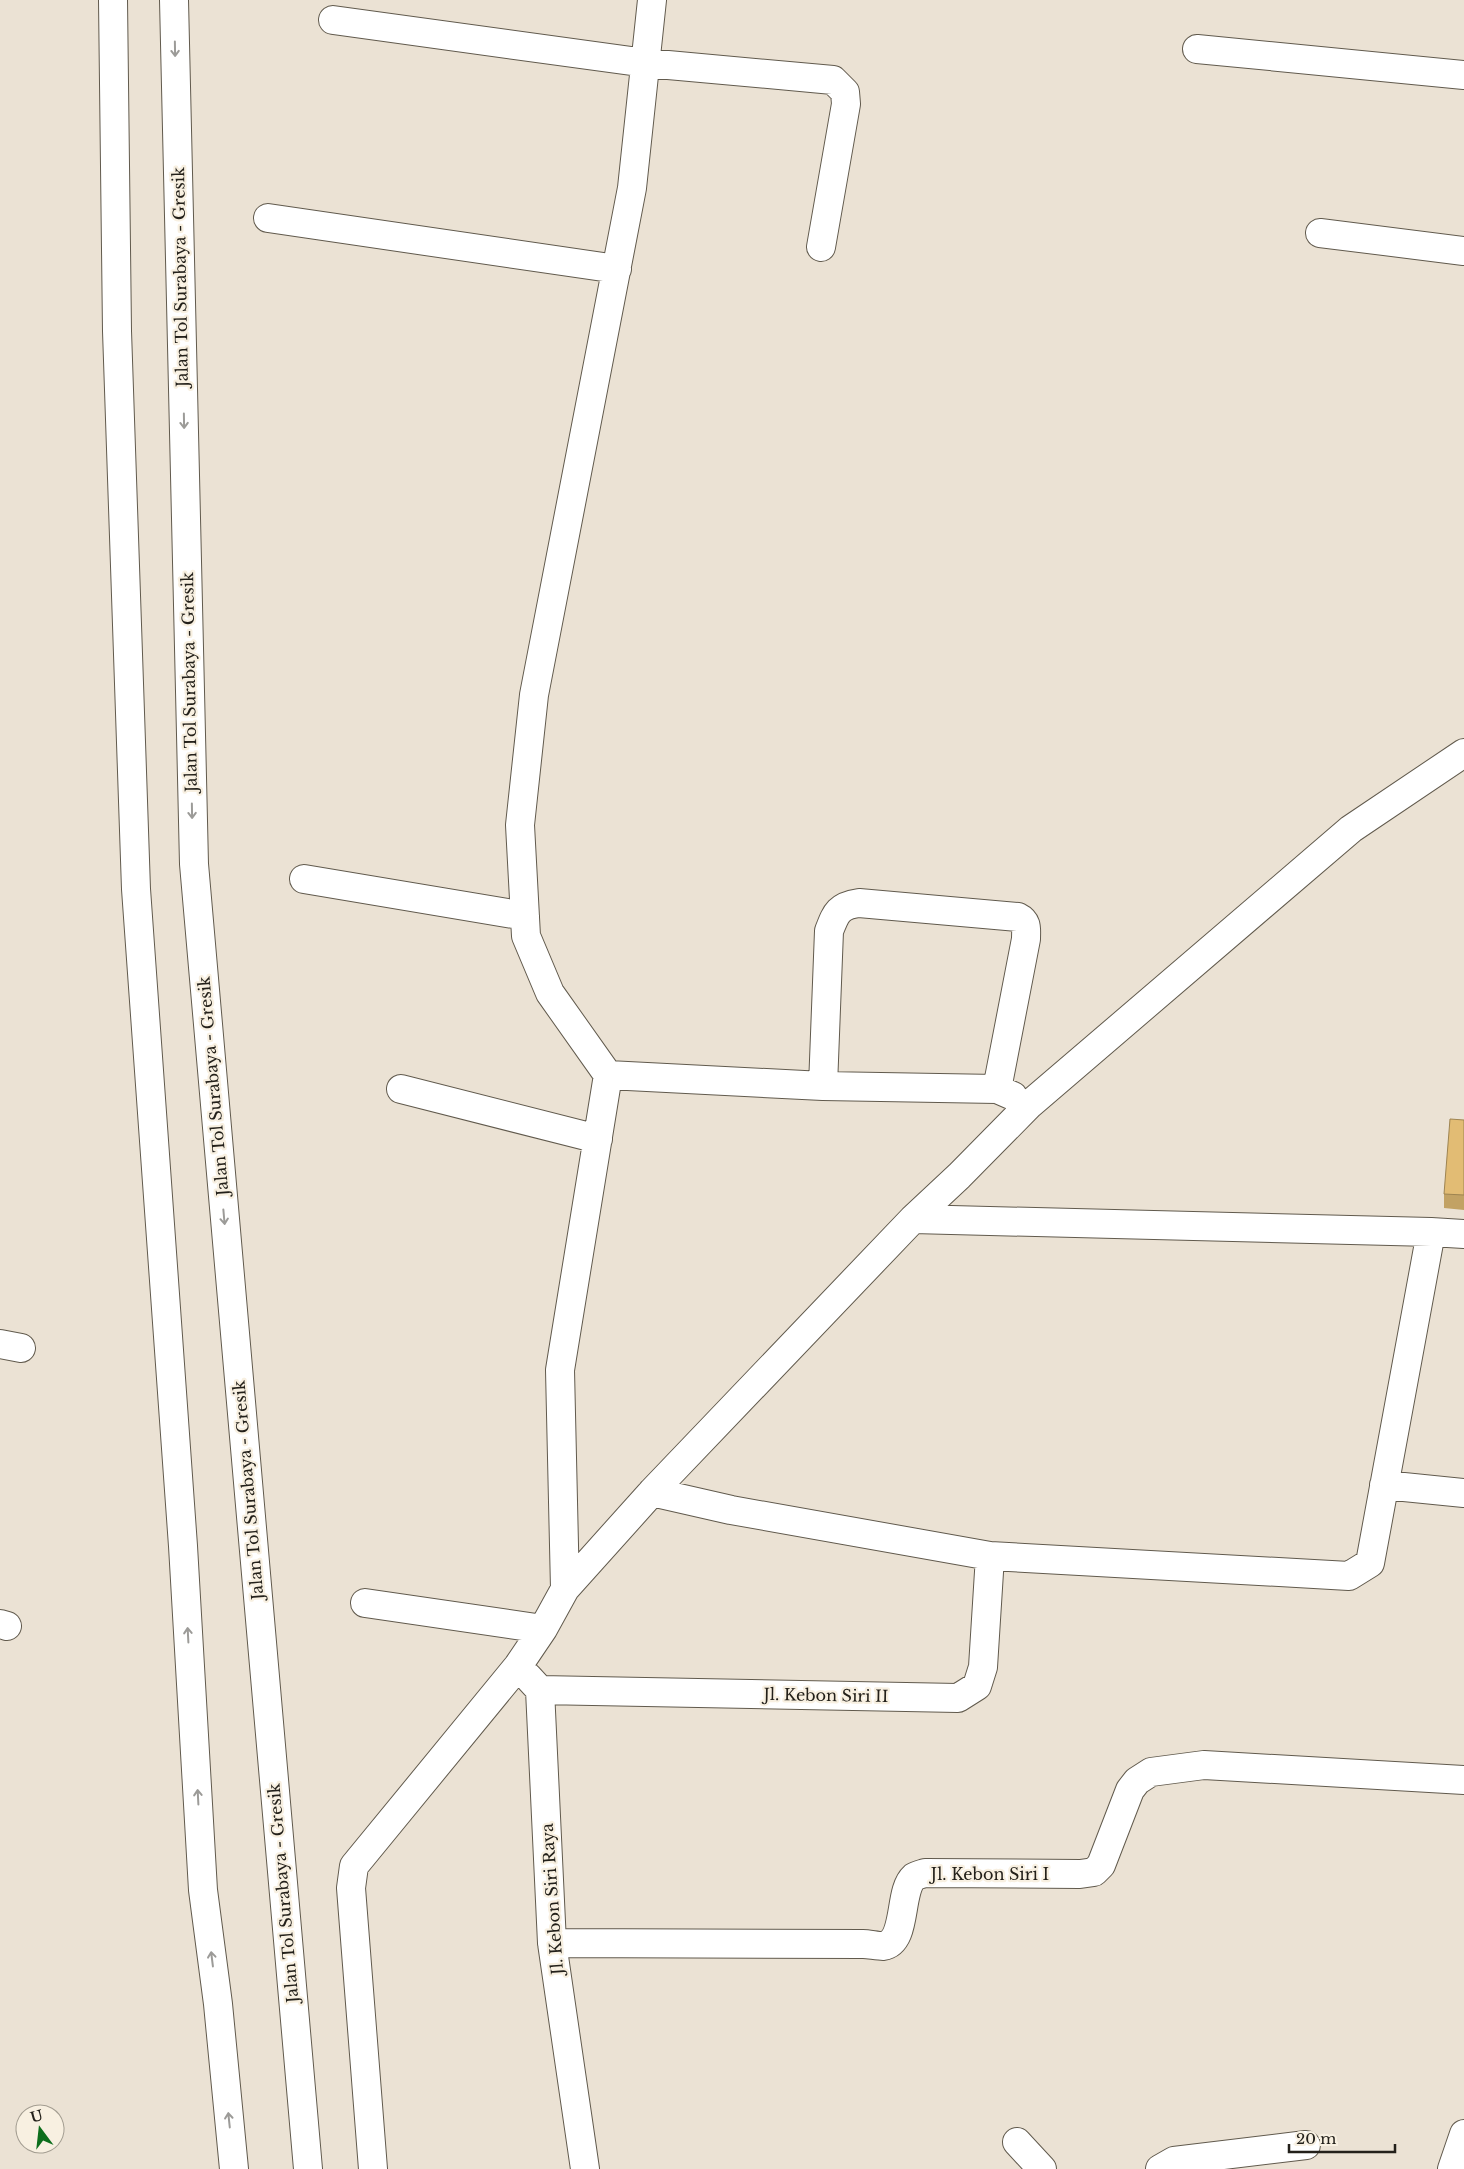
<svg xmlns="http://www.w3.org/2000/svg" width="1464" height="2169" font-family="'Libre Baskerville',serif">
<rect width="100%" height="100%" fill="#ebe2d4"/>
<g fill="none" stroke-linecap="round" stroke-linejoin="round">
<defs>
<path id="minor" d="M333,20L646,63L833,80L845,92L846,104L821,247
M1197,49L1464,75
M268,218L617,269
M1320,233L1464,251
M304,879L525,916
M608,1075L823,1086L997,1089L1013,1096
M823,1086L829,931C836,913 838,906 859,903L1018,917C1028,922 1026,929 1026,939L997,1089
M401,1089L598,1139
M913,1219L1431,1232L1464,1234
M0,1344L21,1348
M1384,1485L1464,1493
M652,1492L731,1510L990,1556L1349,1576L1370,1563L1431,1232
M565,1589L560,1370L608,1075L550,993L526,936L520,825L534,695L632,188L652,0
M365,1603L543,1629
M0,1624L7,1626
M528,1677L540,1690L552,1943L585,2169
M540,1690L958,1698L977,1686L983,1667L990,1556
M552,1943L863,1944C869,1944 877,1946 883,1946C908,1942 898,1891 914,1877C917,1875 922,1874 925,1873L1080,1874L1094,1872L1101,1865L1130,1790L1137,1781L1151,1772L1204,1765L1464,1780
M1017,2142L1042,2169
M373,2169L351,1888L354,1866L518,1666L543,1629L565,1589L652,1492L913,1219L959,1176L1030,1104L1351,829L1464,753
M1160,2169L1174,2161L1306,2145
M1452,2169L1464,2134"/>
<path id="highway" d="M113,0L117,331L136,889L183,1546L203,1890L218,2004L234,2169
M174,0L194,864L308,2169"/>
</defs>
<use href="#minor" stroke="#615a4d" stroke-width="30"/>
<use href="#highway" stroke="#615a4d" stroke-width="30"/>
<use href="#minor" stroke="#fff" stroke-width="28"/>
<use href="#highway" stroke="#fff" stroke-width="28"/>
</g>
<path fill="#c2a264" d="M1464,1120V1210L1444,1208V1194Z"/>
<path fill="#e2bc74" stroke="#9e8451" d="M1450,1119L1464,1120V1195L1444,1194Z"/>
<defs><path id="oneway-shaft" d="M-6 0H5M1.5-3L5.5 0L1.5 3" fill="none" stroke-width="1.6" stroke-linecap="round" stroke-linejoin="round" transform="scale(1.25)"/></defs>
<g stroke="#9c9b98">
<use href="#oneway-shaft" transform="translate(175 49) rotate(89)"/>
<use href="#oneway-shaft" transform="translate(184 421) rotate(89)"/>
<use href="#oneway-shaft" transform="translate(192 811) rotate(89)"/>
<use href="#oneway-shaft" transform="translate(224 1217) rotate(85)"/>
<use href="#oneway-shaft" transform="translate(188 1635) rotate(-93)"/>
<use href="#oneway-shaft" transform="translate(198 1797) rotate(-93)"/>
<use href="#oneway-shaft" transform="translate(212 1959) rotate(-97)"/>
<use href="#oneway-shaft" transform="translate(229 2120) rotate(-96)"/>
</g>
<g text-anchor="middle" stroke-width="4.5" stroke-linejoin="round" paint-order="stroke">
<g font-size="16" fill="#23201a" stroke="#f8f0e1">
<text transform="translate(180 277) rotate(-91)" y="6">Jalan Tol Surabaya - Gresik</text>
<text transform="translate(189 682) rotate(-91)" y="6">Jalan Tol Surabaya - Gresik</text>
<text transform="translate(213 1086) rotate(-95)" y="6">Jalan Tol Surabaya - Gresik</text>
<text transform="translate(248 1490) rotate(-95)" y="6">Jalan Tol Surabaya - Gresik</text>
<text transform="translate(826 1695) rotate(1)" y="6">Jl. Kebon Siri II</text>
<text x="990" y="1880">Jl. Kebon Siri I</text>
<text transform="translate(283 1893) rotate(-95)" y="6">Jalan Tol Surabaya - Gresik</text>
<text transform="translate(552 1899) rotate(-94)" y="6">Jl. Kebon Siri Raya</text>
</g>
</g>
<g transform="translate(40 2129) rotate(345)"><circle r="24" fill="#f8f0e1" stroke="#a39d91"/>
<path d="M0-4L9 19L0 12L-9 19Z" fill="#0d6e1c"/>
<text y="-8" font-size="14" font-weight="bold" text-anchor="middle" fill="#23201a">U</text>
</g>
<path d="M1289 2144v8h106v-8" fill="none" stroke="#23201a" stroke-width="2.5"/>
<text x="1296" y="2144" font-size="15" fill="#23201a" stroke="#f8f0e1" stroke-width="4" paint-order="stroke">20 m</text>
</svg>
